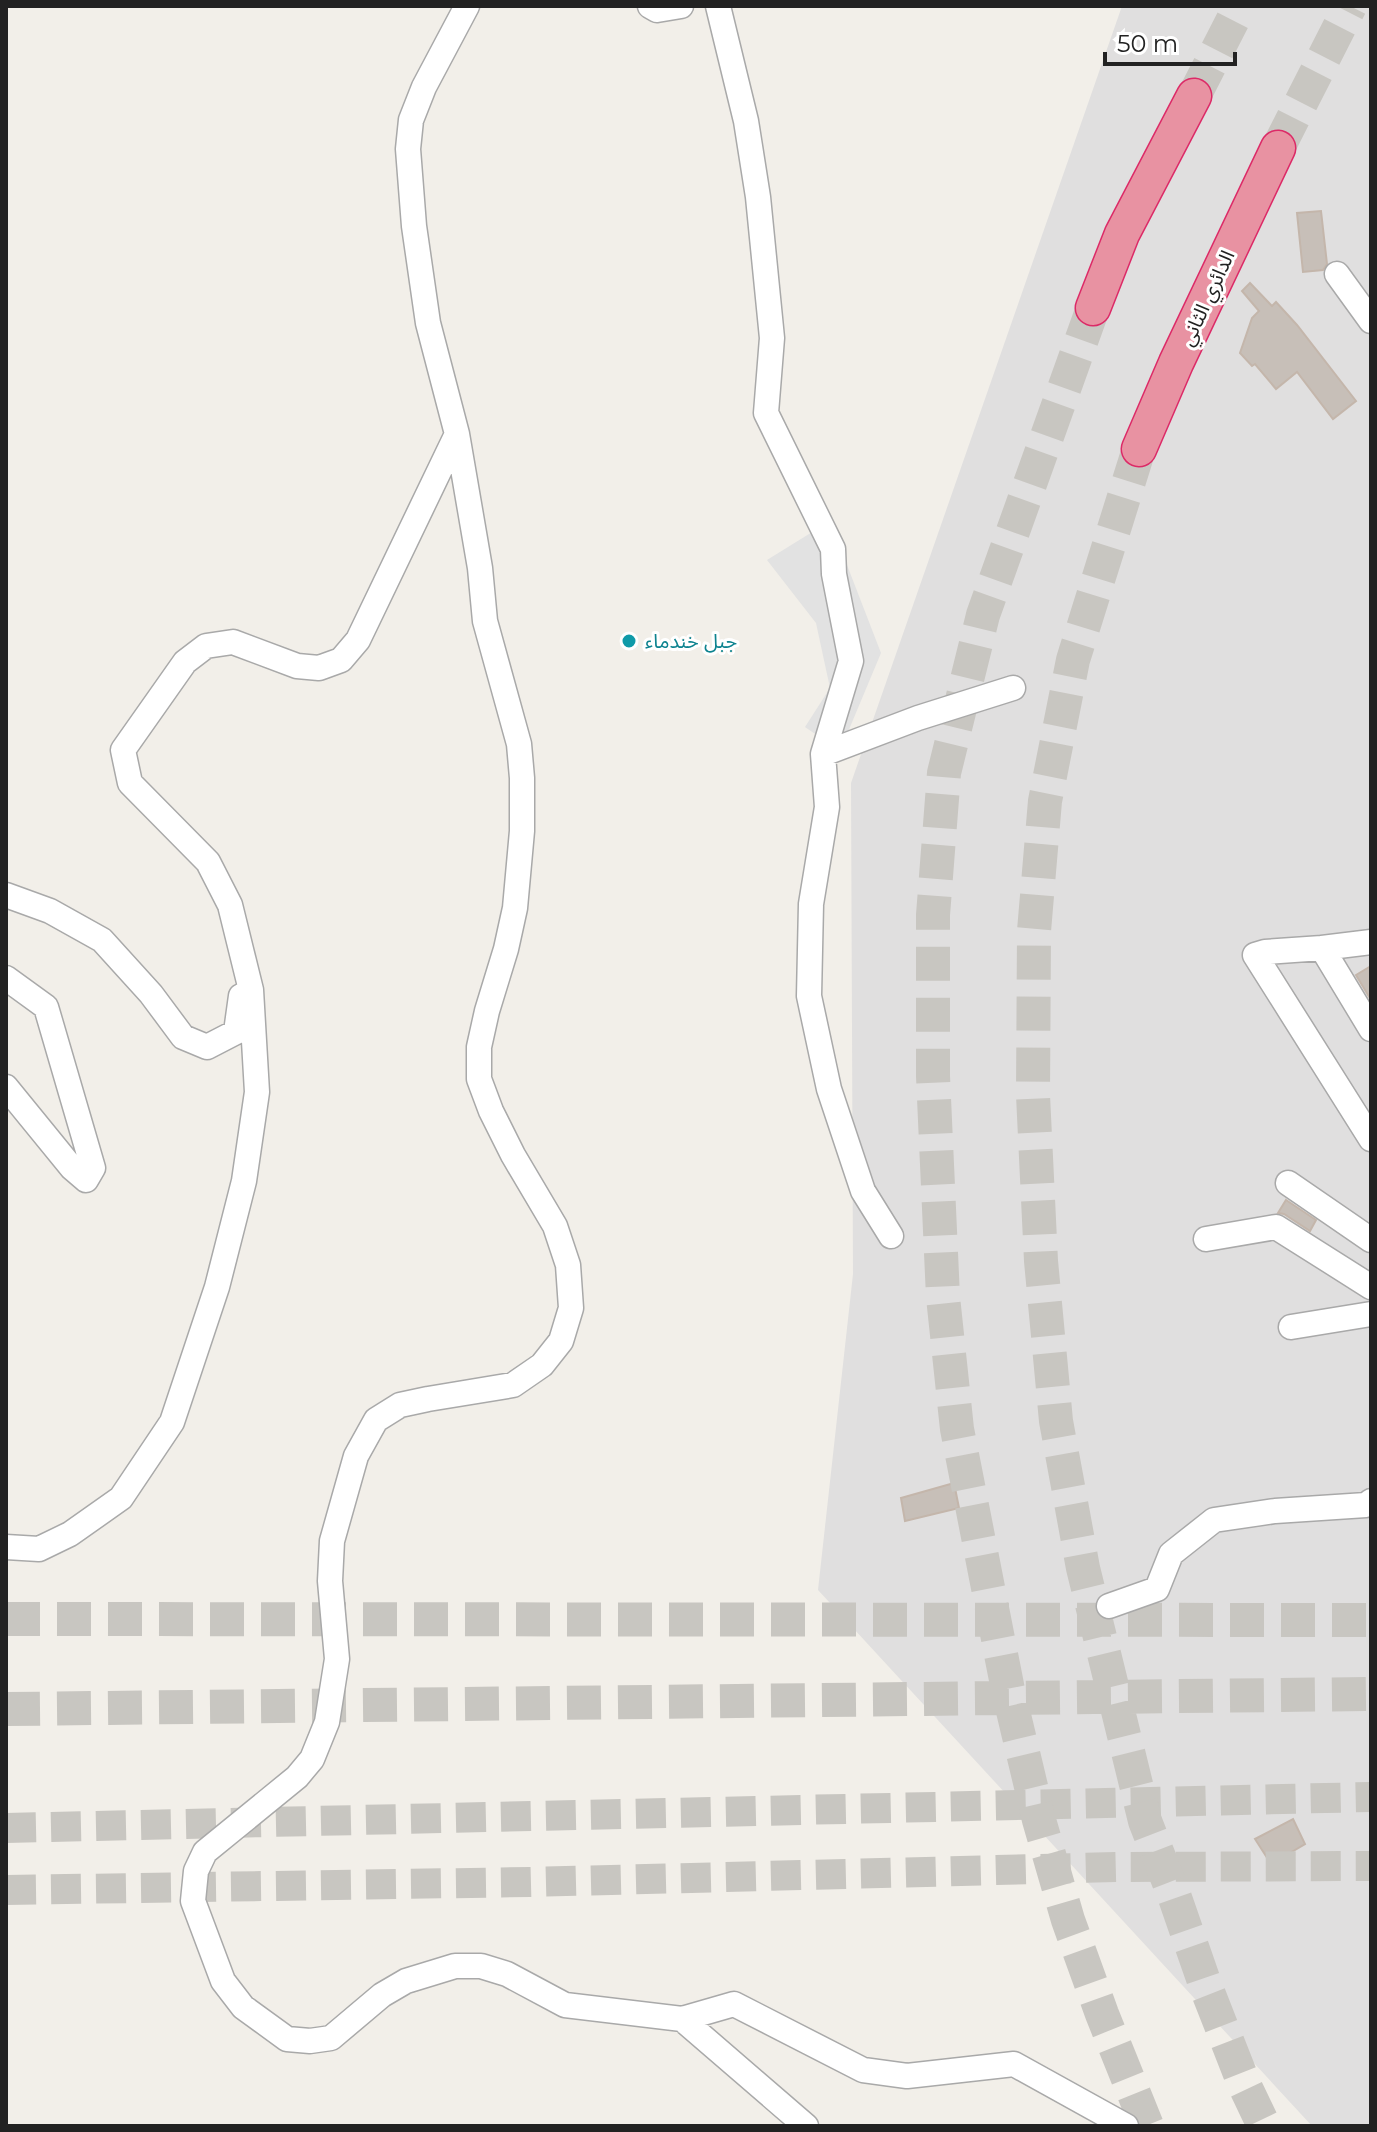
<svg xmlns="http://www.w3.org/2000/svg" width="1377" height="2132" font-family="Montserrat,'Noto Sans Arabic',sans-serif">
<rect width="100%" height="100%" fill="#f2efe9"/>
<path fill="#e0dfdf" d="M1122,6H1371V2126H1312L818,1590L853,1274L851,783Z"/>
<path fill="#e2e2e2" d="M830,521L881,653L840,751L805,727L830,688L816,623L767,560Z"/>
<path fill="#c7bfb8" stroke="#c4b6ab" stroke-width="2" d="M1321,211L1327,264L1323,270L1303,272L1297,213Z
M1250,283L1272,306L1276,302L1297,325L1356,401L1333,419L1297,372L1276,389L1255,364L1252,366L1240,353L1252,318L1259,311L1242,291Z
M1371,966V1000L1356,975Z
M1286,1200L1316,1220L1310,1231L1284,1214L1278,1213Z
M954,1483L959,1508L905,1521L901,1498Z
M1293,1819L1305,1844L1271,1864L1255,1839Z"/>
<g fill="none" stroke-linecap="round" stroke-linejoin="round">
<path stroke="#c8c6c1" stroke-width="30" stroke-dasharray="30 15" stroke-linecap="butt" d="M6,1828L1371,1797
M6,1890L530,1882L1118,1867L1371,1866"/>
<path stroke="#c8c6c1" stroke-width="34" stroke-dasharray="34 17" stroke-linecap="butt" d="M1194,96L1240,6
M1278,148L1350,6
M1093,308L983,615L944,773L933,915V1076L943,1297L957,1429L1008,1690L1039,1820L1068,1920L1102,2014L1147,2126
M1139,449L1073,660L1045,801L1034,931L1033,1095L1041,1261L1056,1421L1083,1568L1145,1821L1175,1898L1206,1987L1244,2084L1264,2126
M6,1619L1371,1620
M6,1709L1371,1694"/>
<defs>
<path id="minor" d="M467,6L424,87L411,120L408,149L414,226L428,323L457,434L480,568L485,621L519,744L522,778V831L515,908L506,949L487,1011L479,1047V1079L491,1111L513,1155L555,1226L568,1265L571,1308L561,1341L542,1365L513,1385L428,1399L400,1405L376,1420L356,1456L332,1541L330,1581L337,1659L327,1722L312,1759L297,1777L205,1852L196,1871L193,1901L223,1981L243,2007L287,2039L310,2041L331,2038L382,1995L406,1981L455,1966H481L507,1974L565,2005L682,2019L806,2126
M650,6L657,10L681,6
M718,6L746,121L758,197L772,338L766,413L833,549L834,574L851,661L823,754L827,807L811,904L809,996L829,1089L863,1191L891,1236
M1337,274L1371,321
M823,754L918,718L1013,688
M6,895L50,911L102,940L151,994L183,1037L207,1047L236,1032L241,996
M1371,942L1322,948L1371,1029
M1322,948L1265,952L1255,955L1371,1139
M6,978L46,1007L93,1168L86,1180L72,1168L6,1087
M1288,1183L1371,1240
M1206,1239L1276,1227L1371,1287
M1291,1327L1371,1314
M6,1547L39,1549L70,1534L121,1498L172,1422L217,1287L244,1181L257,1092L251,990L230,905L208,862L130,783L123,750L185,662L206,646L233,642L297,666L319,668L341,660L358,640L457,434
M1109,1606L1157,1589L1171,1554L1214,1520L1275,1511L1366,1505L1371,1501
M682,2019L734,2004L863,2070L907,2076L1014,2064L1126,2126"/>
<path id="highway" d="M1093,308L1122,234L1194,96
M1139,449L1176,363L1278,148"/>
</defs>
<use href="#minor" stroke="#a9a9a9" stroke-width="27"/>
<use href="#highway" stroke="#dc2a67" stroke-width="37"/>
<use href="#minor" stroke="#fff" stroke-width="24"/>
<use href="#highway" stroke="#e892a2" stroke-width="34"/>
</g>
<circle fill="#0f9aa8" stroke="#fff" stroke-width="3" cx="629" cy="641" r="8"/>
<g text-anchor="middle" stroke-width="6" stroke-linejoin="round" paint-order="stroke">
<g font-size="20" fill="#222" stroke="#fff">
<text transform="translate(1207 298) rotate(-65)" y="7">الدائري الثاني</text>
</g>
<g font-size="20" fill="#0d838f" stroke="#fff" text-anchor="start">
<text x="645" y="648">جبل خندماء</text>
</g>
</g>
<rect width="1377" height="2132" fill="none" stroke="#222222" stroke-width="16"/>
<path d="M1105 52v12h130v-12" fill="none" stroke="#222222" stroke-width="4"/>
<text x="1117" y="52" font-size="24" fill="#222222" stroke="#ffffff" stroke-width="6" paint-order="stroke">50 m</text>
</svg>
